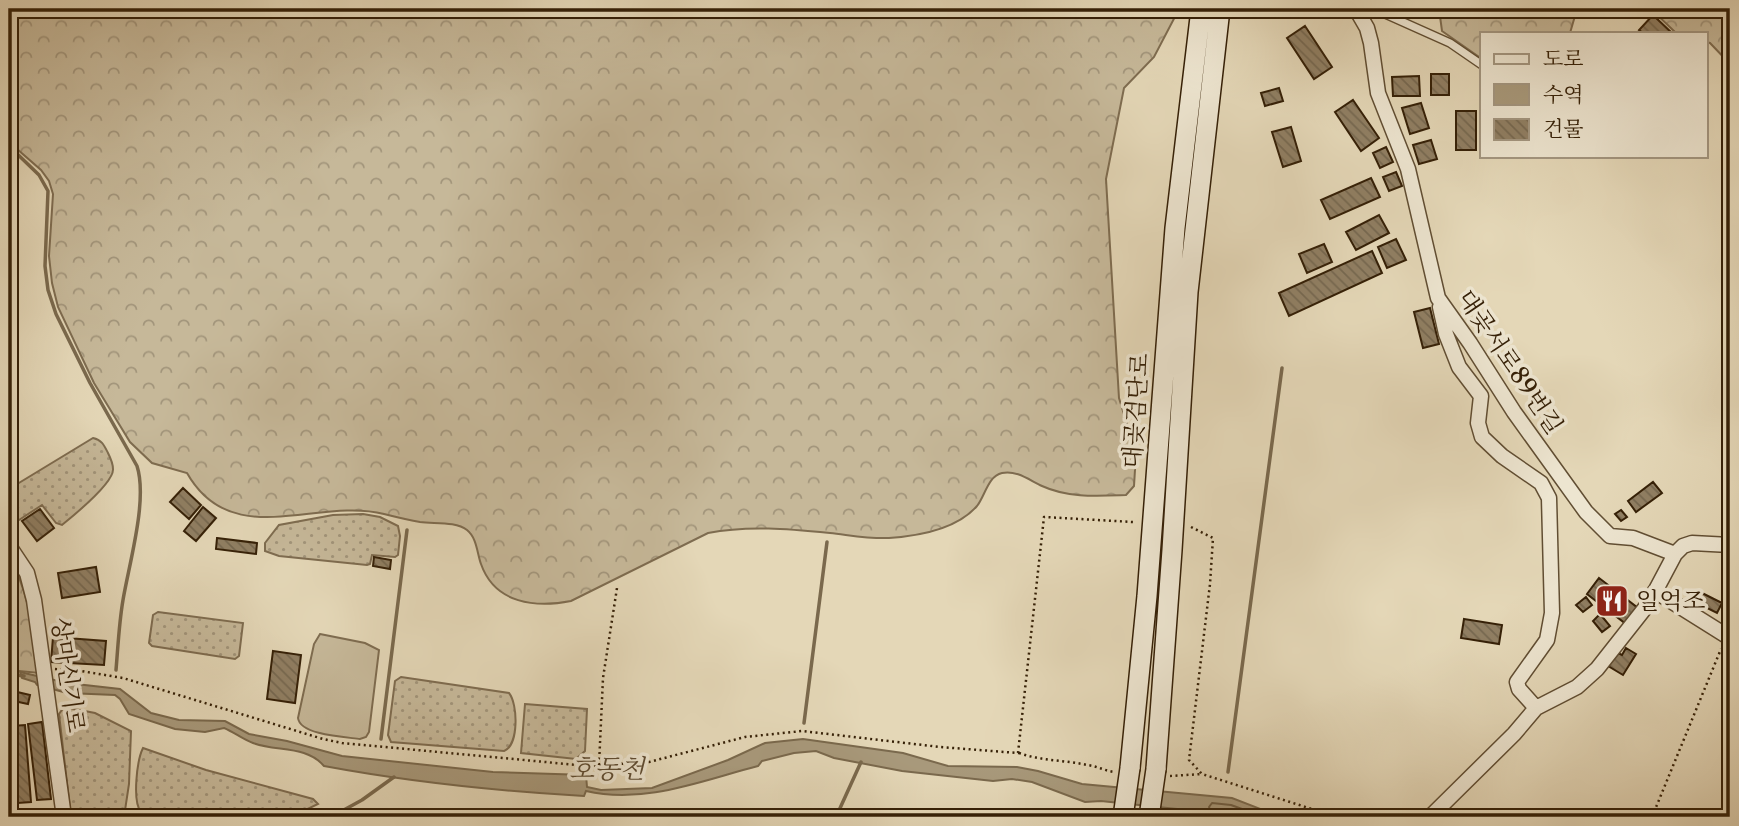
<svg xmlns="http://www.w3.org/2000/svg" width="1739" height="826" font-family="'Libre Caslon Text','Noto Serif KR',serif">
<defs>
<pattern id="forest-crowns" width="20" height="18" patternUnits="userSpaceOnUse" patternTransform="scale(1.75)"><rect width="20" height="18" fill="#c6b899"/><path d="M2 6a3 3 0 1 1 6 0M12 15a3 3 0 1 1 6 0" fill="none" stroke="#a2957b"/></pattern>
<pattern id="garden-dots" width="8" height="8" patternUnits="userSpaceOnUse" patternTransform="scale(1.75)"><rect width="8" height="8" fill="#c6b899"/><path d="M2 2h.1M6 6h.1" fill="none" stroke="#a2957b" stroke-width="1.8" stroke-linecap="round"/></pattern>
<pattern id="building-back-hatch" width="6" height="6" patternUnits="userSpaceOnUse" patternTransform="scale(1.75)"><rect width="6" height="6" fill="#907f63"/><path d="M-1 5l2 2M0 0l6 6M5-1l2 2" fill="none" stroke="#766850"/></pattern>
</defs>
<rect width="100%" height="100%" fill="#e4d7b7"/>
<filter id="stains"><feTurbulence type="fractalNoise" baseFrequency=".00286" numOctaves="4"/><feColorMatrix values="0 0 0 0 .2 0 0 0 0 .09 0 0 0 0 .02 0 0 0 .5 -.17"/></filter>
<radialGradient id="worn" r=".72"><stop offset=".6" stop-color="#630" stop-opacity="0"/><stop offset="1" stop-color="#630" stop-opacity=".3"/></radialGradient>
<path fill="#c6b899" stroke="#7e6c50" stroke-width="2" d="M320,634L365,643L379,650L369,732L366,737L360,739C345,737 300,735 298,718L314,644Z"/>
<path fill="url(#forest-crowns)" stroke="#7e6c50" stroke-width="2" d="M9,9H1177L1178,11L1154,57L1124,88L1106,179L1119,398L1136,453L1134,486L1126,495C1097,496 1068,498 1042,486C1029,480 1017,470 1002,473C988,476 985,496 977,506C957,529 918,536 889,538C869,539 849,535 830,533C789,529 748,525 708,533L571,601C536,608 495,604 481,564C477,553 477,538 467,530C456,521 434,524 420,522C408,520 396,517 384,514C316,497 232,552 187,473L152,463L130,442L94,383L58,307L52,283L49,256L53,194L49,181L41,170L9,142Z
M1439,9H1577L1570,33H1482V59L1442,31Z
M1651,9H1730V64L1710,43L1706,42V33H1676Z
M9,557C30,593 33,633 39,673L9,670Z"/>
<path fill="url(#garden-dots)" stroke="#7e6c50" stroke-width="2" d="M93,438C102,440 104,445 108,453C110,457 113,464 113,469C114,483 73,516 62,525L56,523L42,505L19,520L14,519L9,514V489Z
M363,514L380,517L398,526L400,536L398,555L395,557L372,555L370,564L367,565L279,556L265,551V543L279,525L333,515Z
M158,612L243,623L239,656L235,659L152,646L149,643L153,615Z
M401,677L509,693C518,704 519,745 504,751L391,742L388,735L395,681Z
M525,704L587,709L585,751L576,759L521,753Z
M64,707L95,713L131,731L129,784L124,817H71L59,714Z
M143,748L206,770L313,799L318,804L291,817H166L141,812C132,801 137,760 143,748Z"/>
<path fill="#a8997b" stroke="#7a694d" stroke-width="2" d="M20,672L67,683L120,689L151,713L179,720L225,721L249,734L287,741L342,756L493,772L586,775L587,787L601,790L652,788L728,760L765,743L803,739L903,753L948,766L1017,767L1038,771L1082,784L1232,798L1281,817H1220L1196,811L1101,801L1085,802L1032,782L1012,779L993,781L902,771L834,758L816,751L794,753L762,761L758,766C703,780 644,805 586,791L584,796C497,791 410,782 324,766C306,745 276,752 253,743C242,739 234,732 224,728L205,732L175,729L129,714L120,699L115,695L67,693L37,685L35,682L22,678Z"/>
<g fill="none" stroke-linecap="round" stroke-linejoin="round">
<path stroke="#6e5c41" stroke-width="2" d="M1213,817L1209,807L1212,803L1231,805L1264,817"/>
<path stroke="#7a694d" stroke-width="3.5" d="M9,146L39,175L48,191L45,266L48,290L56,314L90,383L137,466C148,500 129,564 123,600C119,623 118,647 116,670
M9,674L24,676
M804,723L827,542
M381,739L407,530
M1228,772L1282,368
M331,817L362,800L394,777
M836,817L861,762"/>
</g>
<path fill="url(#building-back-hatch)" stroke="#352007" stroke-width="2" d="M1653,15L1672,33H1643L1639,30Z
M1305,26L1332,67L1314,79L1287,38Z
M1431,74H1449V95H1431Z
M1419,76L1420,96H1393L1392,77Z
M1279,88L1283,101L1265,106L1261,93Z
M1353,100L1379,138L1361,151L1335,112Z
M1421,103L1429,128L1410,134L1402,108Z
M1456,111H1476V150H1456Z
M1291,127L1301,161L1283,167L1272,132Z
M1431,140L1437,159L1419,164L1413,145Z
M1386,147L1393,162L1380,168L1373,153Z
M1396,172L1402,186L1389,191L1383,177Z
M1371,178L1380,197L1330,219L1321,200Z
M1379,215L1389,233L1356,250L1346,232Z
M1396,239L1406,260L1387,268L1378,247Z
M1324,244L1332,262L1307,273L1299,254Z
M1372,251L1382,273L1289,316L1279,293Z
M1430,308L1439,344L1423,348L1414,312Z
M1653,482L1662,493L1636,512L1628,501Z
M183,488L201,505L189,519L170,502Z
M203,507L216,518L196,541L184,531Z
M40,509L54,528L37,541L22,521Z
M1621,510L1627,517L1621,521L1615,514Z
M217,538L257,543L256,554L216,549Z
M374,557L391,560L390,569L373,566Z
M96,567L100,592L62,598L58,573Z
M1599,578L1638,608L1626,624L1587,594Z
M1698,591L1722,603L1717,613L1693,601Z
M1586,597L1592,605L1583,612L1576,605Z
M1600,614L1610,626L1602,632L1593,621Z
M1464,619L1502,625L1499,644L1461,638Z
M53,637L106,641L104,665L51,662Z
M1626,648L1636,654L1623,675L1608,666L1616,652L1622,655Z
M273,651L301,655L295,703L267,699Z
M9,690L30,695L28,704L9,700Z
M42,722L51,799L37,800L28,724Z
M25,725L31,802L18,803L12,726Z"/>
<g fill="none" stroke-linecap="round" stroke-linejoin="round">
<defs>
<path id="service" d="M1374,9L1450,43L1482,65"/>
<path id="minor" d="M1356,9L1367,28L1371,43L1378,93L1408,169L1438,298L1470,343L1514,412L1586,512L1610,536L1633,538L1675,554
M1440,307L1446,334L1459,367L1481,396L1478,423L1482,437L1502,456L1541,483L1549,498L1552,613L1547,640L1517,682L1519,689L1536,708
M9,546L27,573L34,600L64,817
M1655,591L1730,638
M1430,817L1514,734L1536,708L1577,687L1597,669L1649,603L1675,554L1683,546L1692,543L1730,545"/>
<path id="secondary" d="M1130,768L1147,596L1175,228L1201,9
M1156,769L1172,550L1188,292L1220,9"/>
</defs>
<use href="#service" stroke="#614e33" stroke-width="10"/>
<use href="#minor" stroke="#614e33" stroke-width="17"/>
<use href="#secondary" stroke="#352007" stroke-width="22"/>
<path stroke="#352007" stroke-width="2.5" stroke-dasharray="2 3.5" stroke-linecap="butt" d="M1191,527L1213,538L1210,584L1189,760L1202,774L1337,817
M55,669L81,671L123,678L323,739L342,743L588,766L649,762L745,737L802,731L940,747L1018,753L1044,517L1133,522
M1019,753C1041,761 1065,760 1087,765C1097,766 1105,771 1115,772
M599,765L603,678L617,588
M1170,776L1202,774
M1652,817L1721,649"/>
<use href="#service" stroke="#ede5d0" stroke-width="7"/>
<use href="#minor" stroke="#ede5d0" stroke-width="14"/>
<use href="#secondary" stroke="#ede5d0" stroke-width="19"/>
<defs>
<path id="secondary-bridge" d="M1123,817L1130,768
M1149,817L1156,769"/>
</defs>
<use href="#secondary-bridge" stroke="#352007" stroke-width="22" stroke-linecap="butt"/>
<use href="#secondary-bridge" stroke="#ede5d0" stroke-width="19"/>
</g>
<defs>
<symbol id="restaurant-square" viewBox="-11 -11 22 22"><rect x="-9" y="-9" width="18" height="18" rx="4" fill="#8f2418" stroke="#ede5d0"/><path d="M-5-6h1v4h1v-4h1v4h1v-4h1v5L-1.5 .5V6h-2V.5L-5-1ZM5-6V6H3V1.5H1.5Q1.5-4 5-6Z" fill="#fff"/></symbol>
</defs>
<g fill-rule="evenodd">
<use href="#restaurant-square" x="1593" y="582" width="38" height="38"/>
</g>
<g text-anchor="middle" stroke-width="7" stroke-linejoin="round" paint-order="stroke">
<g font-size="24" fill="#352007" stroke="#ede5d0">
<text transform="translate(1510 362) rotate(56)" y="8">대곶서로89번길</text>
<text transform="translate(1136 411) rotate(-86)" y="8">대곶검단로</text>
<text transform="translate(68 675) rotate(82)" y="8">상마신기로</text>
</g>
<g font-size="24" fill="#352007" stroke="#ede5d0" text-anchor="start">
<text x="1636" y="609">일억조</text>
</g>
<g font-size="26" font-style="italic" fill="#5d4a30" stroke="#ede5d0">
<text x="607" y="778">호동천</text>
</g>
</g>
<rect width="1739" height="826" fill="none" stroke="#e4d7b7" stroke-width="35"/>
<rect x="10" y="10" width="1718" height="805" fill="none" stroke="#352007" stroke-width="3.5"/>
<rect x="18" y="18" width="1704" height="791" fill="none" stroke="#352007" stroke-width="2"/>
<rect x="1480" y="32" width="228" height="126" fill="#ede5d0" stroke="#a39680" stroke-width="2"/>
<rect x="1494" y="54" width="35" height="10" fill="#ede5d0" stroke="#a39680" stroke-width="2"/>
<text x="1543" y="66" font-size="21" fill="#352007">도로</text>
<rect x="1494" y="84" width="35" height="21" fill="#a8997b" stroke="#a39680" stroke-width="2"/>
<text x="1543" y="102" font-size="21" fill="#352007">수역</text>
<rect x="1494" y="119" width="35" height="21" fill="url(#building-back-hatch)" stroke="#a39680" stroke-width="2"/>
<text x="1543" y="136" font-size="21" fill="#352007">건물</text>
<rect width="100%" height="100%" filter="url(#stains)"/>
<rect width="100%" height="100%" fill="url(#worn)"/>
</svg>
